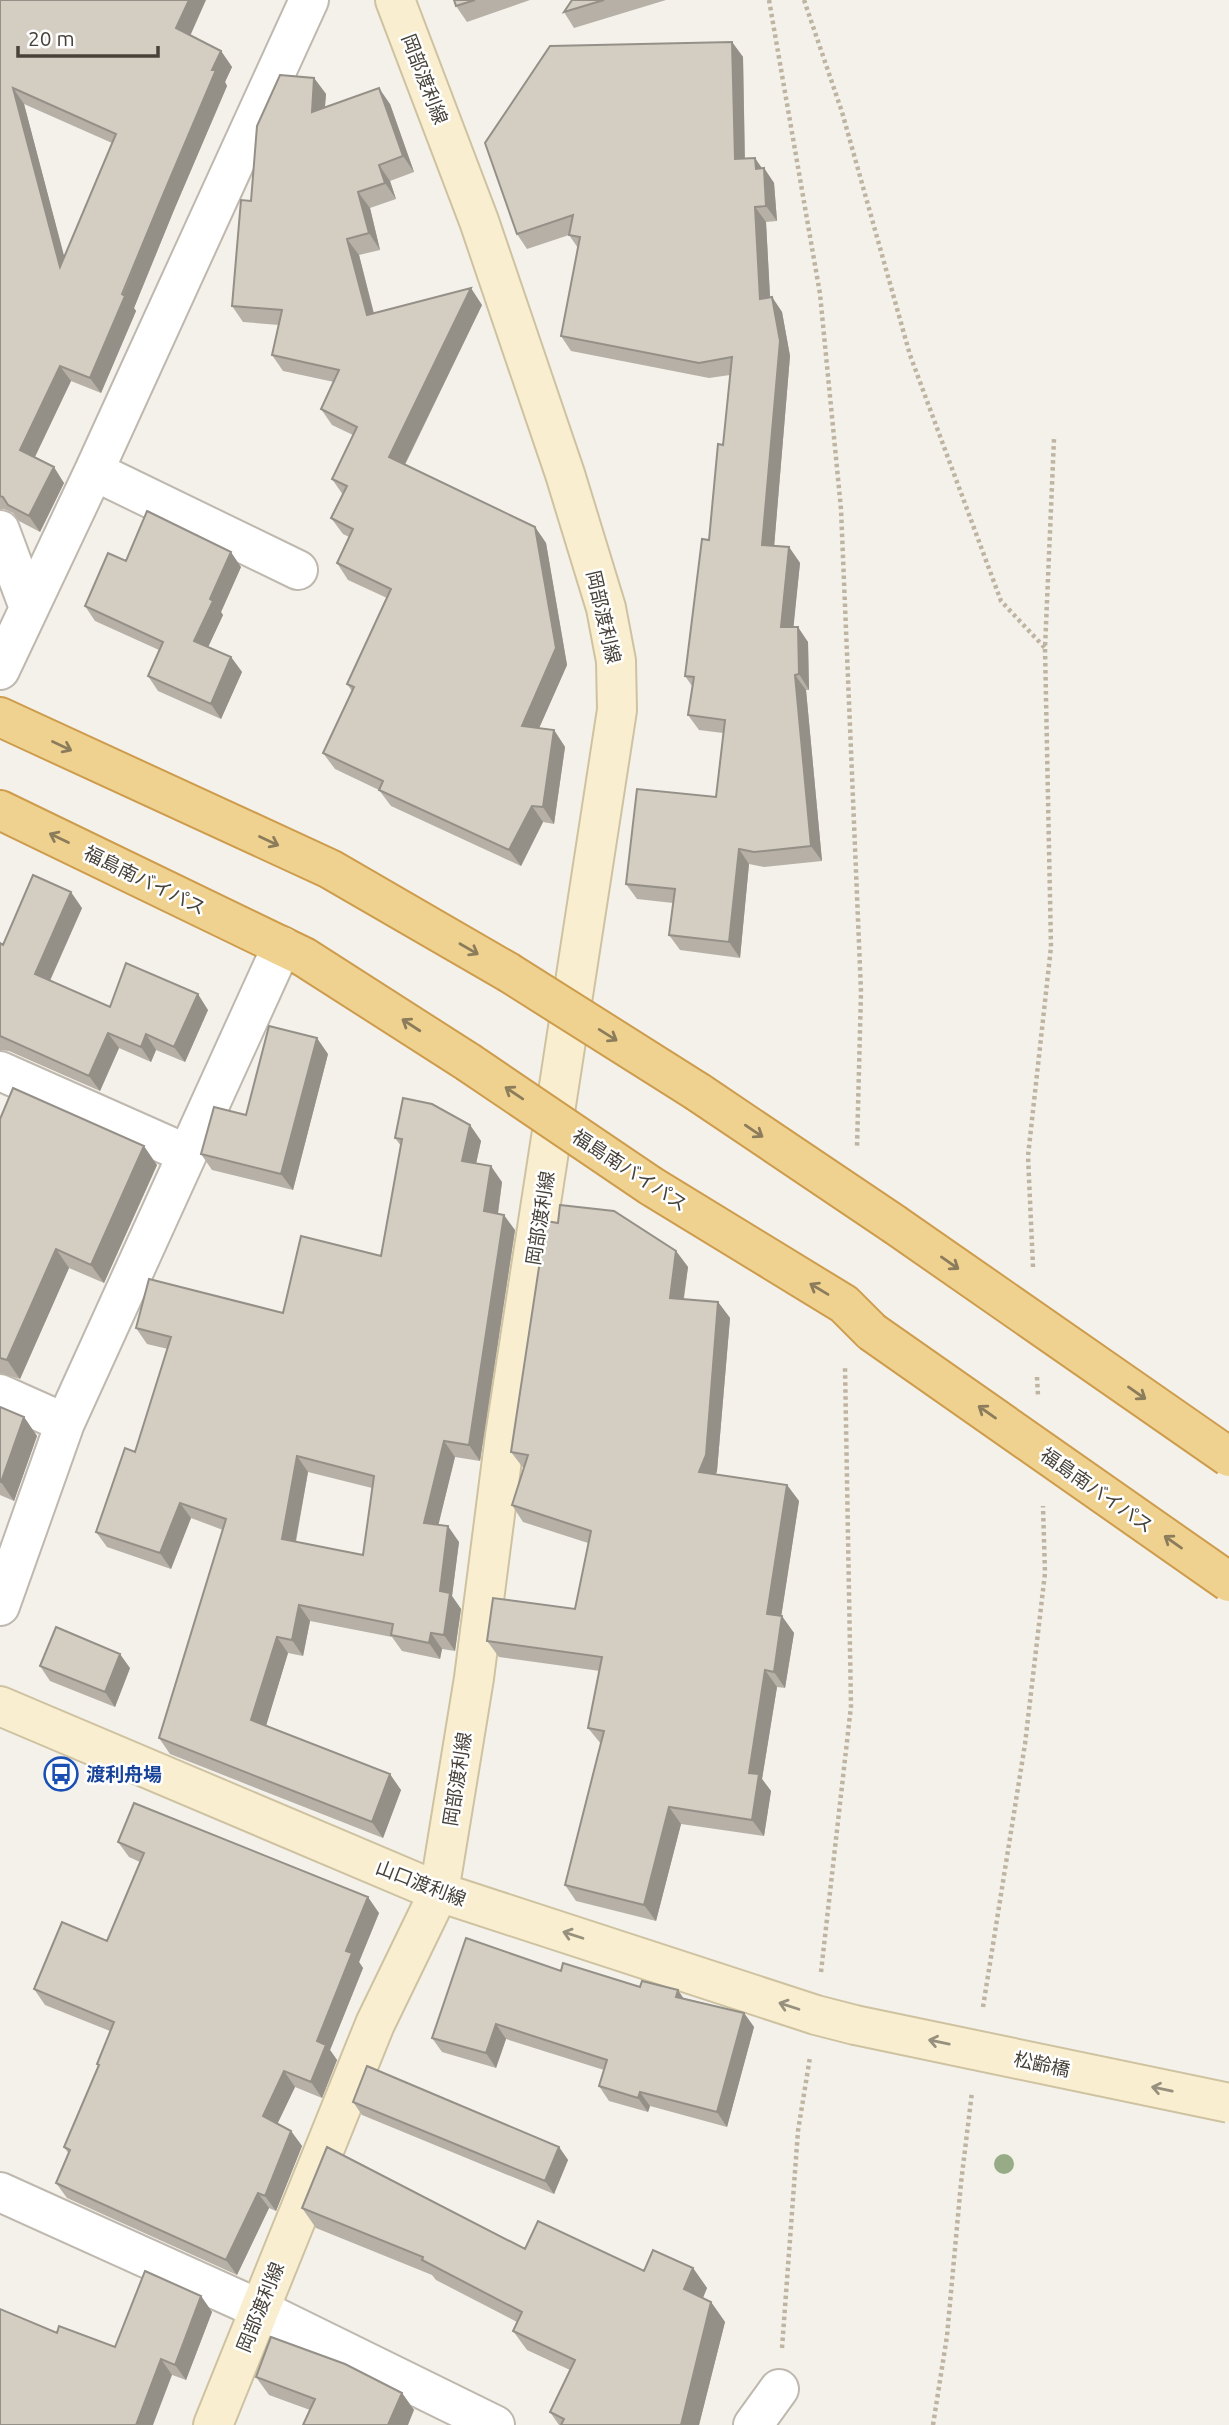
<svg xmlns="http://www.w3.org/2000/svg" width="1229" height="2425" font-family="Ubuntu,'Noto Sans JP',sans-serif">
<rect width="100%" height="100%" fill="#f4f1eb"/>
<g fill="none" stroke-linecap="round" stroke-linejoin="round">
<defs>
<path id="minor" d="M94,471L298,570
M0,530L29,608
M0,670L94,471L309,0
M0,1071L187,1154
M0,1394L65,1423L0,1606
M65,1423L282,946
M0,2192L259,2309L495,2425
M753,2425L779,2389"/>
<path id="secondary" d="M0,1706L439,1892L816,2015L855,2025
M213,2425L375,2024L439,1892L474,1678L505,1436L617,710L616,661L606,608L565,474L479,221L395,0"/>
<path id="trunk" d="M0,717L330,869L508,972
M0,810L304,957L468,1062
M698,1092L894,1224
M651,1186L844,1304L872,1332"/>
</defs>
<use href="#minor" stroke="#beb8ae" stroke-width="42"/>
<use href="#secondary" stroke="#cec2a0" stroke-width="42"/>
<use href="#trunk" stroke="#cd9c4c" stroke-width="42"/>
<path stroke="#beb4a1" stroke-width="4.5" stroke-dasharray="3.5 3.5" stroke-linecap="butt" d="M769,0L820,294L841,509L861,992L857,1147
M804,0L842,112L910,355L1001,601L1045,648
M1033,1267L1028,1156L1051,947L1045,648L1054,439
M1037,1377L1038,1396
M821,1972L851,1706L845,1367
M983,2007L1025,1744L1045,1573L1043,1506
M782,2348L798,2131L810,2057
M933,2425L947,2336L961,2183L972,2092"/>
<use href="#minor" stroke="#fff" stroke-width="38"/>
<use href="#secondary" stroke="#f9efd0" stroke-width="38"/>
<use href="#trunk" stroke="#f0d290" stroke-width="38"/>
<defs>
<path id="secondary-bridge" d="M855,2025L1229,2103"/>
<path id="trunk-bridge" d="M508,972L698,1092
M468,1062L651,1186
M894,1224L1229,1457
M872,1332L1229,1582"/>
</defs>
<use href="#secondary-bridge" stroke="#cec2a0" stroke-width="42" stroke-linecap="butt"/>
<use href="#trunk-bridge" stroke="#cd9c4c" stroke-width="42" stroke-linecap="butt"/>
<use href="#secondary-bridge" stroke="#f9efd0" stroke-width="38"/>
<use href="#trunk-bridge" stroke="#f0d290" stroke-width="38"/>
</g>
<circle fill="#97ac86" cx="1004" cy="2164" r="10"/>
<path fill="#b6b0a7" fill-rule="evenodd" d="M0,0L191,35L221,51L232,67L225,82L227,86L174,210L134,308L136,311L101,393L71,381L35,457L64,483L40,532L19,521L13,513L4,509H0ZM24,104L112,143L64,257Z
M454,0H530L467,22L456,6Z
M572,0H666L574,28L564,12Z
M732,42L743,57L745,159L762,168H764L774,183L777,221L766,222L770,298L772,297L782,312L790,356L774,546L789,547L800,563L793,627L808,642L809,690H806L822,861L764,867L749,864L740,958L680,950L669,935L673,903L637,899L626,884L716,797L723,733L699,730L688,715L692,686L685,676L709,540L723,445L730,375L709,378L571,351L561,336L578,248L569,235L527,249L517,234Z
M314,78L326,94L325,107L390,104L414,172L390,181L396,199L370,208L380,250L359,255L374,313L482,305L405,465L535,527L546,543L567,665L539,728L554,730L565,747L554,824L543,822L521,866L391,806L379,790L335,769L323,753L352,691L347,684L387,598L348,580L337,563L349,537L343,534L331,518L343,495L332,479L353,435L332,425L321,409L334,382L283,371L272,355L279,325L243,322L232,306Z
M126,561L241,567L221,612L223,615L208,647L231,657L242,672L221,719L158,691L148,676L159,650L95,621L85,606Z
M82,908L50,981L110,1007L208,1010L185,1062L156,1050L151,1062L119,1048L100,1091L9,1051L0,1050V943L3,945Z
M328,1054L293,1190L212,1170L201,1154L246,1115Z
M0,1119L157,1165L104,1283L69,1268L20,1379L0,1373Z
M470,1125L481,1141L476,1164L502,1182L498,1214L515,1230L480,1461L455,1457L438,1525L459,1542L452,1596L461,1609L455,1651L442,1649L440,1659L402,1651L392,1637L310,1621L303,1656L288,1653L266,1725L401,1790L383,1838L170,1754L159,1738L223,1530L191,1518L171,1569L107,1547L96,1532L135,1452L168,1349L147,1344L136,1328L283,1313L381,1256L401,1146L395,1138ZM308,1472L372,1488L363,1555L296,1542Z
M676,1251L688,1267L684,1299L718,1302L730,1318L717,1471L716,1474L787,1485L799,1501L781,1616L794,1633L785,1688L777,1687L762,1779L771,1791L764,1836L681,1824L656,1921L576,1901L565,1885L601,1744L588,1728L600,1671L499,1657L487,1641L575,1609L588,1543L523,1522L512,1505L524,1469L511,1452Z
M0,1407L24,1417L37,1436L14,1501L0,1495Z
M40,1666L130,1668L115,1707L50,1681Z
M118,1842L379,1913L359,1962L363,1968L330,2050L337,2060L322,2098L295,2087L277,2124L291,2131L302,2146L276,2211L269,2208L237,2275L67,2198L56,2183L69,2154L64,2147L98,2066L97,2064L110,2031L45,2005L34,1989L107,1941L140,1862L129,1857Z
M561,1971L640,1987L744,2013L754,2027L727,2127L650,2106L648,2112L609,2101L599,2086L604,2070L506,2039L496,2068L442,2052L432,2038Z
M353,2102L559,2147L568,2160L554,2194L362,2115Z
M302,2208L644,2271L693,2268L707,2288L703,2298L711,2302L725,2322L699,2425H559L550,2412L570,2370L527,2350L513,2331L517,2322L436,2280L432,2275L316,2228Z
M201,2296L212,2312L186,2380L57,2333L115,2347Z
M256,2377L402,2393L414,2410H310L269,2395Z"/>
<path fill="#949088" d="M189,0H206L187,43L176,28Z
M732,42L743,57L745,174L735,159Z
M221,51L232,67L225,82L227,86L174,210L134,308L136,311L101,393L90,378L212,70Z
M314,78L326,94L323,128L312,112Z
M13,88L24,104L71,282L60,267Z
M379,88L390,104L414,172L403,156Z
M755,158L764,171V168L774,183L777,221L766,206L756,169Z
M379,165L390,181L396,199L385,183Z
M358,192L370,208L380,250L369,233Z
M755,207L766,222L771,314L760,299Z
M347,239L359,255L378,331L367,315Z
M471,288L482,305L400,474L389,457Z
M772,297L782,312L790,356L773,560L762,545Z
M60,366L71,381L31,465L20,450Z
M54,467L64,483L40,532L29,516Z
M535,527L546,543L567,665L533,742L522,726Z
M789,547L800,563L792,642L781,627Z
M231,552L241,567L221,612L223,615L204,656L194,641L210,599Z
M798,627L808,642L809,690L799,674Z
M231,657L242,672L221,719L211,704Z
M795,675L806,690L822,861L811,846Z
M554,730L565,747L554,824L543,807Z
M532,806L543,822L521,866L509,850Z
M739,849L749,864L740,958L729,942Z
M71,892L82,908L46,989L35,974Z
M198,994L208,1010L185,1062L174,1047Z
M108,1033L119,1048L100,1091L89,1076Z
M146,1034L156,1050L151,1062L141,1047Z
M317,1038L328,1054L293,1190L281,1174Z
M470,1125L481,1141L473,1177L462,1161Z
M144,1146L157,1165L104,1283L91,1265Z
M491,1166L502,1182L496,1227L484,1211Z
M504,1215L515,1230L480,1461L469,1445Z
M56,1249L69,1268L20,1379L7,1360Z
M676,1251L688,1267L681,1315L670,1298Z
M718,1302L730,1318L717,1471L710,1488L699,1472Z
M24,1417L37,1436L14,1501L1,1482Z
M444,1441L455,1457L435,1539L424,1523Z
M297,1456L308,1472L293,1555L282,1539Z
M787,1485L799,1501L779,1631L767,1614Z
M180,1503L191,1518L171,1569L160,1553Z
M448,1526L459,1542L452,1596L461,1609L455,1651L444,1635L440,1591Z
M299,1605L310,1621L303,1656L292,1640Z
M782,1616L794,1633L785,1688L774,1672Z
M431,1633L442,1649L440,1659L429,1643Z
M277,1637L288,1653L263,1736L251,1720Z
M120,1654L130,1668L115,1707L105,1692Z
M765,1670L777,1687L762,1779L771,1791L764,1836L752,1820L749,1773Z
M390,1774L401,1790L383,1838L372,1822Z
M669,1807L681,1824L656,1921L644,1905Z
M368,1897L379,1913L359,1962L363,1968L330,2050L337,2060L322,2098L311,2082L317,2041L346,1951Z
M678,1990L688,2005L676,1997Z
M744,2013L754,2027L727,2127L717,2112Z
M496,2024L506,2039L496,2068L486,2053Z
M284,2071L295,2087L274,2131L263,2116Z
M640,2092L650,2106L648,2112L638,2098Z
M291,2131L302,2146L276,2211L265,2196Z
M559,2147L568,2160L554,2194L545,2181Z
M258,2193L269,2208L237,2275L226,2260Z
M693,2268L707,2288L698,2309L684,2289Z
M201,2296L212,2312L186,2380L175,2365Z
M711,2302L725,2322L699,2425H681Z
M161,2359L172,2375L153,2425H136Z
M402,2393L414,2410L408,2425H388Z"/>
<path fill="#d4cdc2" stroke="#949088" stroke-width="2" fill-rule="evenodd" d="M0,0H189L176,28L221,51L212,70H216L163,195L122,294L125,296L90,378L60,366L20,450L54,467L29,516L8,505L3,497L0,496ZM13,88L116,134L60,267Z
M454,0H475L456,6Z
M572,0H604L564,12Z
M732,42L735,159L755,158L756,169L764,168L766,206L755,207L760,299L772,297L780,341L762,545L789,547L781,627H798L799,674L795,675L811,846L754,852L739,849L729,942L669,935L675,889L626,884L637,789L716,797L725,720L688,715L694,677L685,676L702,539L709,540L718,444L723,445L732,357L699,363L561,336L580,237L569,235L573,215L517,234L485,143L550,46Z
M280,75L314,78L312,112L379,88L403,156L379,165L385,183L358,192L369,233L347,239L367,315L471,288L389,457L535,527L556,648L522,726L554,730L543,807L532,806L509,850L379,790L383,781L323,753L354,687L347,684L391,589L337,563L353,529L331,518L347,486L332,479L357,427L321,409L339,370L272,355L282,310L232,306L241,200L251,201L257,126Z
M147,511L231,552L210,599L213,601L194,641L231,657L211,704L148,676L163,642L85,606L108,553L126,561Z
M33,875L71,892L35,974L110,1007L126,963L198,994L174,1047L146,1034L141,1047L108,1033L89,1076L0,1036V943L3,945Z
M269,1026L317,1038L281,1174L201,1154L214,1107L246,1115Z
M13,1088L144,1146L91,1265L56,1249L7,1360L0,1358V1119Z
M403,1098L432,1104L470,1125L462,1161L491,1166L484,1211L504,1215L469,1445L444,1441L424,1523L448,1526L440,1591L450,1593L444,1635L431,1633L429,1643L391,1635L393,1624L299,1605L292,1640L277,1637L251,1720L390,1774L372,1822L159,1738L226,1519L180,1503L160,1553L96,1532L125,1448L135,1452L171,1337L136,1328L149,1279L283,1313L301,1236L381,1256L402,1139L395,1138ZM297,1456L374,1476L363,1555L282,1539Z
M560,1205L614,1211L676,1251L670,1298L718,1302L706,1455L699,1472L787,1485L767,1614L782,1616L774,1672L765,1670L749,1773L759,1774L752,1820L669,1807L644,1905L565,1885L604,1731L588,1728L602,1657L487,1641L493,1598L575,1609L591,1531L512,1505L528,1455L511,1452L546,1221L558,1223Z
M0,1407L24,1417L1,1482H0Z
M56,1627L120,1654L105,1692L40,1666Z
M134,1803L368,1897L346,1951L352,1953L317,2041L326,2045L311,2082L284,2071L263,2116L291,2131L265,2196L258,2193L226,2260L56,2183L70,2150L64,2147L99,2065L97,2064L114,2022L34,1989L62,1922L107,1941L144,1853L118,1842Z
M466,1938L561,1971L563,1963L640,1987L642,1981L678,1990L676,1997L744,2013L717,2112L640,2092L638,2098L599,2086L607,2060L496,2024L486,2053L432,2038Z
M367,2066L559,2147L545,2181L353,2102Z
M327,2147L525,2249L538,2221L644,2271L653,2250L693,2268L684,2289L711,2302L681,2425H561L564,2419L550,2412L575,2360L513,2331L522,2312L422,2260L423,2257L302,2208Z
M145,2271L201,2296L175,2365L161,2359L136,2425H0V2309L57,2333L59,2326L115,2347Z
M271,2337L345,2364L402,2393L388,2425H303L315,2399L256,2377Z"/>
<defs><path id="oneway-shaft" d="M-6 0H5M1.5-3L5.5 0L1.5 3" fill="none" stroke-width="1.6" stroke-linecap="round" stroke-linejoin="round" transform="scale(1.75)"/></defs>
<g stroke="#8b7c5c">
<use href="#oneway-shaft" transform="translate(62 746) rotate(25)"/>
<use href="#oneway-shaft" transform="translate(59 838) rotate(-154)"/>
<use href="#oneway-shaft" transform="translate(269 841) rotate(25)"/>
<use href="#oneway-shaft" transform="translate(469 949) rotate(30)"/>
<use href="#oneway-shaft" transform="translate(411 1025) rotate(-147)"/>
<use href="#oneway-shaft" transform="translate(608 1035) rotate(32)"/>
<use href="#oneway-shaft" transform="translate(514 1093) rotate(-146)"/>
<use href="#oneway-shaft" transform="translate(754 1131) rotate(34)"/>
<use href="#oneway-shaft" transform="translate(950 1263) rotate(35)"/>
<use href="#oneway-shaft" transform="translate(819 1289) rotate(-149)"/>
<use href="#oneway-shaft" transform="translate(1137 1393) rotate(35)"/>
<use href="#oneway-shaft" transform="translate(987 1412) rotate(-145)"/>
<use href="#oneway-shaft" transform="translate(1173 1542) rotate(-145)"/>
</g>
<g stroke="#97907e">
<use href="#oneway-shaft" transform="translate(573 1935) rotate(-162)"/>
<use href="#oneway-shaft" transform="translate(789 2006) rotate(-162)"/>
<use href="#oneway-shaft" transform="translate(939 2042) rotate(-168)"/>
<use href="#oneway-shaft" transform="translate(1162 2089) rotate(-168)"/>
</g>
<defs>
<symbol id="bus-ring" viewBox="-11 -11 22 22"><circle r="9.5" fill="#fff" stroke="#1a4fb4" stroke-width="1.5"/><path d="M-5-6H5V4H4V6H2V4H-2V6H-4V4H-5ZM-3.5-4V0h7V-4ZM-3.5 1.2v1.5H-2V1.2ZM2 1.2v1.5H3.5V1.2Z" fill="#1a4fb4"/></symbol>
</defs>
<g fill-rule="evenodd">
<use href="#bus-ring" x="42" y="1755" width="38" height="38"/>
</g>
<g text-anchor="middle" stroke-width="5" stroke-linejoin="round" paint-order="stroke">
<g font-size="19" fill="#47423a" stroke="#fff">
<text transform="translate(425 79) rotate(69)" y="7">岡部渡利線</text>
<text transform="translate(604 617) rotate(77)" y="7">岡部渡利線</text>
<text transform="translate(145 880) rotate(26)" y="7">福島南バイパス</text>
<text transform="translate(630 1170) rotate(33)" y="7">福島南バイパス</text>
<text transform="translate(540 1218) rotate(-81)" y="7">岡部渡利線</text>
<text transform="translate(1097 1490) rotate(35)" y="7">福島南バイパス</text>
<text transform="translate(457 1779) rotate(-81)" y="7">岡部渡利線</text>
<text transform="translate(421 1883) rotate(21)" y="7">山口渡利線</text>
<text transform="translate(1042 2064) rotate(12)" y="7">松齢橋</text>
<text transform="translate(260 2307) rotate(-68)" y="7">岡部渡利線</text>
</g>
<g font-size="19" font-weight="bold" fill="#164399" stroke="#fff" text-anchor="start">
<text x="86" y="1781">渡利舟場</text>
</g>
</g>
<path d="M18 46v10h140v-10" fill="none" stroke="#47423a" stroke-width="3.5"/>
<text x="28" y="46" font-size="21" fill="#47423a" stroke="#ffffff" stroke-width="5" paint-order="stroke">20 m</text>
</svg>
